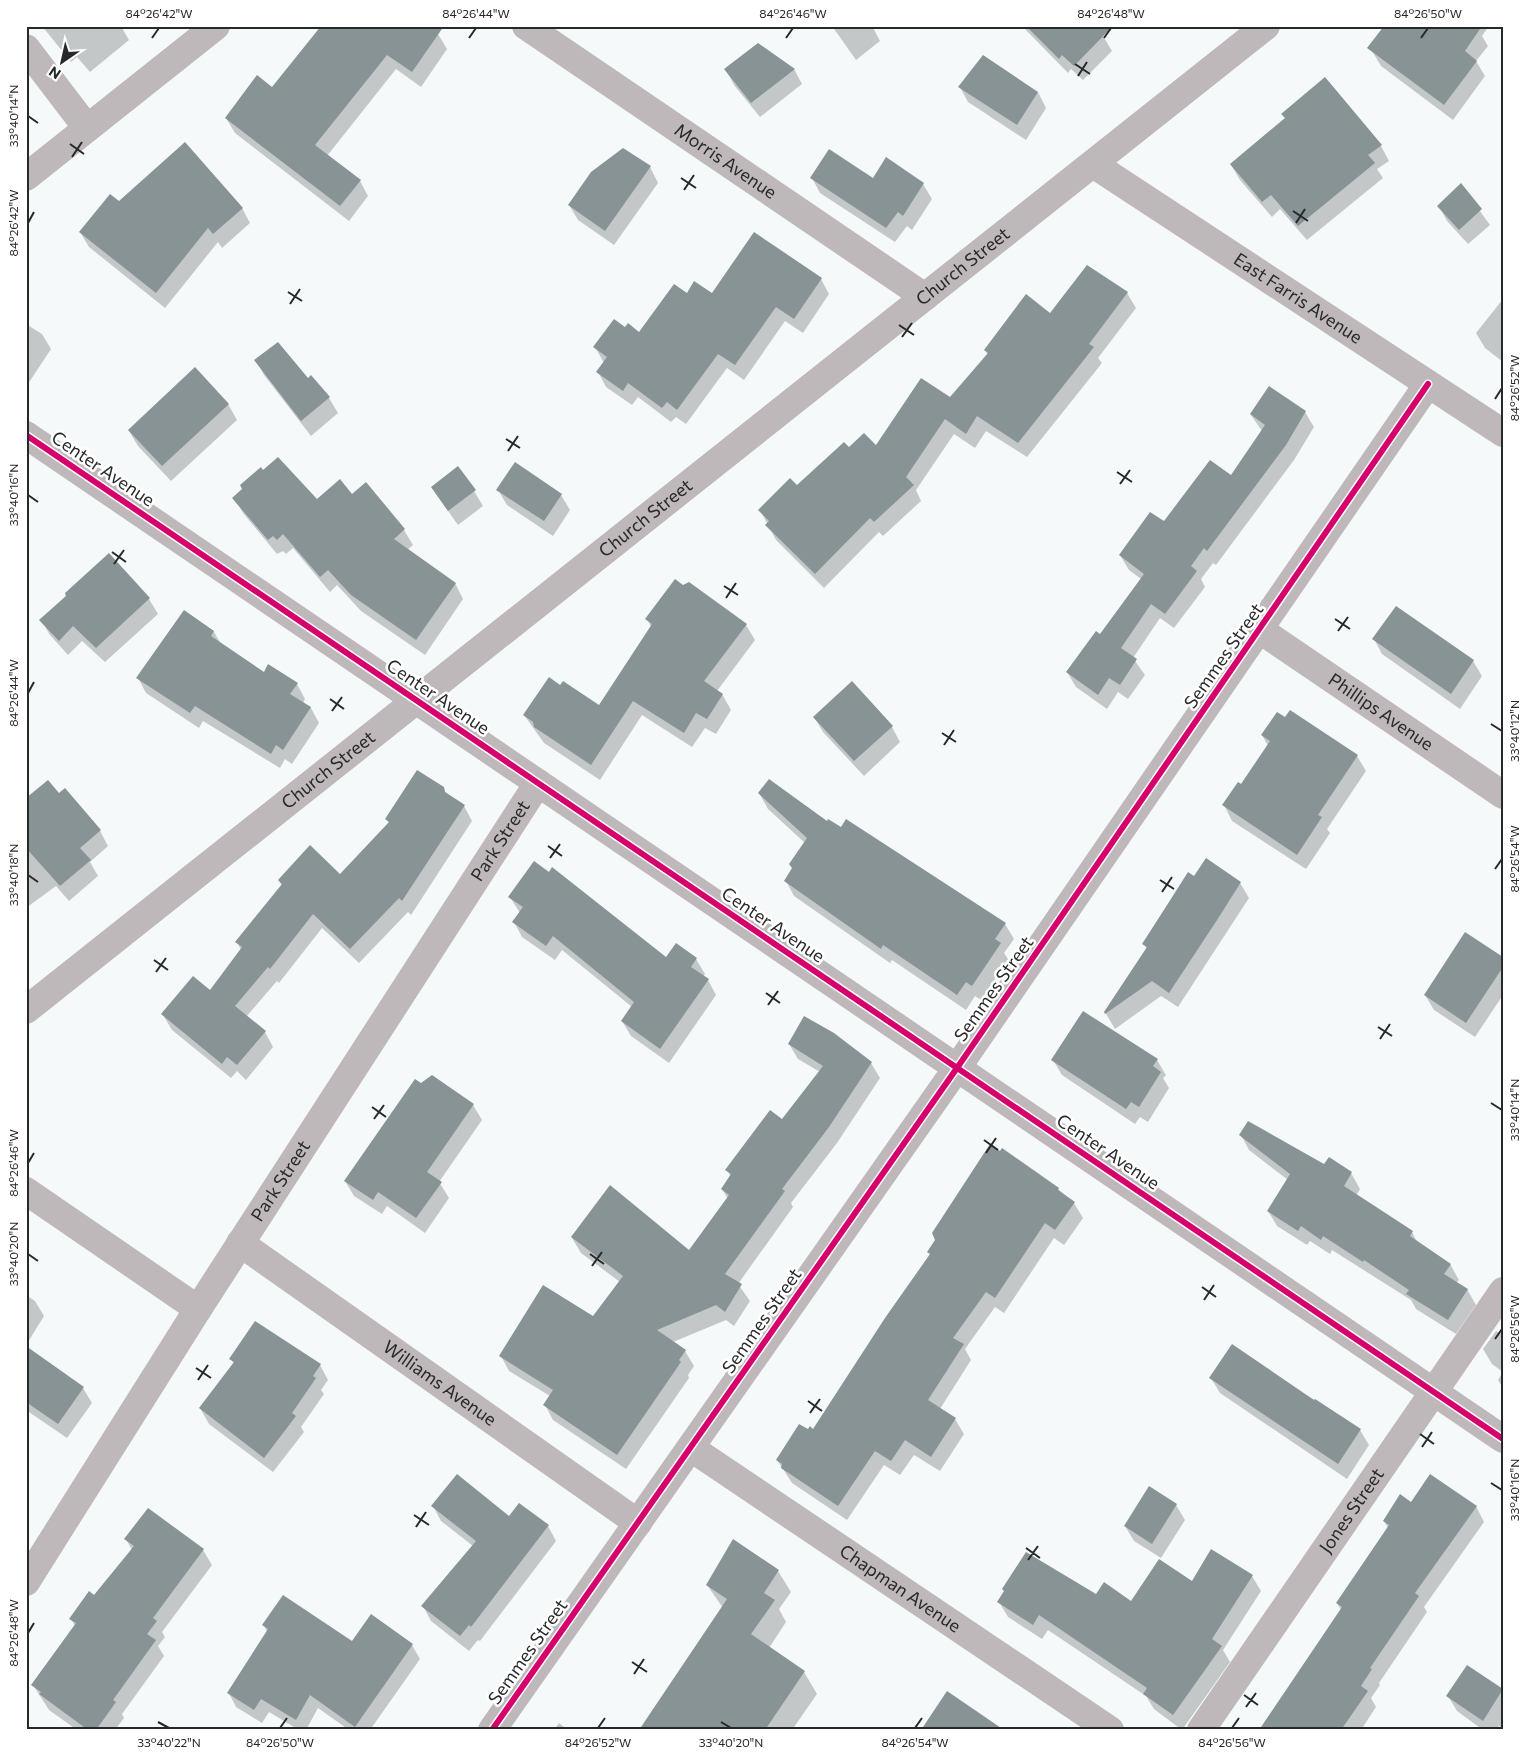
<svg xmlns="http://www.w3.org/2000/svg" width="1529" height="1756" font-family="Commissioner,sans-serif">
<rect width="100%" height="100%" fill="#f6f9fa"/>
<path fill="#0003" d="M42,26H121L129,40L90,72L77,57L71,62Z
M832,26H872L880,41L856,60Z
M1022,26H1093L1103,36L1112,51L1083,80L1071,69L1068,73Z
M1390,26H1489L1482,36L1488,46L1476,61L1485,76L1453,120L1381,66L1372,51Z
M438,34L447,49L421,87L396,69L327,156L360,181L368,196L349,221L235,133L226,118L273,89Z
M794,69L802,84L760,117L734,85L726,70Z
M960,87L1038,92L1046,108L1026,140L968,102Z
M1381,146L1389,161L1377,169L1383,178L1307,240L1280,209L1272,217L1240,180L1231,165Z
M650,167L658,183L614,245L578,220L569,205Z
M812,178L923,184L932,199L912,230L907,226L895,242L820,193Z
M1461,185L1490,225L1468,244L1447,221L1439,206Z
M119,202L242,208L250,223L222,248L218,242L165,308L89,247L80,232Z
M821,279L829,294L803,333L785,321L744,380L727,368L686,424L676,417L671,422L638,397L632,405L606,387L598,372L604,363L595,347L625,329L639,334L687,294L713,295Z
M1127,293L1136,308L1098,358L1102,363L1027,457L986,431L975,448L954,434L916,490L921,501L883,536L879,532L824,588L776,540L760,510L797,487L849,449L876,447L951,398L988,355L985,350L1051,315Z
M1503,299V362L1485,348L1476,333Z
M26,324L42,334L51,349L26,387Z
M256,360L308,379L329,398L338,413L311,436L264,375Z
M228,404L237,420L171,481L138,446L129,431Z
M1305,412L1314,427L1294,460L1216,565L1213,563L1201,579L1205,587L1174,628L1160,618L1133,658L1145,675L1128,699L1118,692L1107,709L1076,687L1067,672L1100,635L1141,579L1129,570L1120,555L1231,477L1262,431L1251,415Z
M365,484L404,530L413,545L407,550L455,583L463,599L425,655L361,611L337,585L330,592L293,548L286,554L283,551L277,554L243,513L234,498L317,500L352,495Z
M432,488L474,491L483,506L458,525Z
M498,490L561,495L570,510L553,536L507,505Z
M109,555L149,599L158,614L105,662L82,641L68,655L50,635L41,620Z
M184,612L214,632L221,644L264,674L297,684L305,699L303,703L311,708L319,723L292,764L285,759L280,768L203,721L199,728L146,693L138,678Z
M647,619L746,625L755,640L717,691L722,694L731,710L716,734L705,728L692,747L642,715L600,780L544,743L524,715L599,707L651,627Z
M1374,639L1473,661L1482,676L1460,709L1382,654Z
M814,717L892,727L900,742L864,776L823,732Z
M1262,735L1357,756L1366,771L1327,829L1330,833L1306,869L1232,821L1224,805L1241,786L1268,746Z
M443,788L447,795L464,806L472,821L411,915L408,912L359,963L322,928L279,983L277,981L246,1017L265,1032L273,1047L246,1080L237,1071L231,1078L172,1030L163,1015L210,992L241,950L237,942L282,886L279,881L340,876L389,823L387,819Z
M28,793L30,796L59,794L100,831L108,846L90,862L98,876L69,901L56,886L26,908V794Z
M759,793L827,823L1005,924L1014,939L1004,953L1008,959L981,1000L975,996L966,1010L892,960L890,963L794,896L786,881L805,843L768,809Z
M1195,878L1240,883L1249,898L1178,1007L1161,996L1115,1029L1105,1012L1147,950L1144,944Z
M510,897L666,959H696L705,974L703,977L708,980L716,995L669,1063L631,1036L622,1021L632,1007L562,950L555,960L522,937L514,922L520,913Z
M1503,959V995L1475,1037L1434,1010L1425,995Z
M789,1044L871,1063L880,1078L837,1143L791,1203L793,1207L738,1284L750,1301L734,1326L726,1320L673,1342L685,1351L694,1366L688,1375L689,1378L626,1469L553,1420L545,1405L550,1396L509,1371L501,1356L593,1318L620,1282L581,1253L572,1238L690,1252L728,1199L722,1189L731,1177L727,1170L782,1120L820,1072L798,1059Z
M1053,1060H1157L1166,1075L1163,1078L1169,1088L1148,1122L1140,1117L1135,1124L1062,1075Z
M473,1105L482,1120L439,1182L449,1198L425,1233L387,1206L382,1214L354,1196L345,1181Z
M1241,1135L1325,1166L1329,1159L1351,1173L1360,1189L1356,1196L1412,1232L1417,1242L1450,1264L1459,1280L1456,1283L1467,1289L1476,1305L1456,1334L1416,1309L1411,1300L1332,1250L1330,1254L1310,1241L1307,1245L1277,1226L1268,1211L1288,1180L1249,1150Z
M1058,1189L1074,1203L1083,1218L1064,1245L1054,1238L1004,1313L995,1307L965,1349L971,1360L940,1409L955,1419L964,1434L940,1471L914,1455L900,1475L884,1465L847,1520L792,1483L777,1460L808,1431H814Z
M26,1295L35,1301L44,1316L28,1342Z
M1496,1331L1503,1335V1372L1492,1364L1483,1349Z
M231,1359L320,1365L328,1380L321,1390L324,1394L301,1427L304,1432L273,1472L209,1424L200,1408L234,1364Z
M1503,1372V1388L1498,1380Z
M1211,1378L1316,1400L1360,1430L1369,1445L1347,1479L1220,1393Z
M26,1379L83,1388L92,1403L67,1438L26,1410Z
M1412,1504L1476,1506L1484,1522L1424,1607L1427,1612L1379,1683L1380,1685L1371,1698L1376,1707L1361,1730H1261L1341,1610L1337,1603L1388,1528L1384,1521Z
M1176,1505L1185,1520L1161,1558L1134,1541L1125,1526Z
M433,1506L509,1517L548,1526L556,1541L480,1641L478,1640L469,1651L431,1621L423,1606L473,1546L441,1521Z
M126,1539L203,1550L212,1565L162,1632L165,1637L158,1646L164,1656L122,1714L124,1718L115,1730H77L49,1710L33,1685L75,1626L71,1619L94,1597L132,1550Z
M778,1571L791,1592L779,1609L786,1622L769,1648L804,1672L817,1694L792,1730H641L723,1608L707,1585Z
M1252,1576L1261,1591L1223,1650L1230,1662L1182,1730L1154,1709L1146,1696L1048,1630L1042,1639L1008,1617L999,1602L1096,1596L1132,1603Z
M264,1625L352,1643L412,1645L420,1659L370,1730H349L318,1708L306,1730H299L269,1712L262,1723L236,1707L229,1693L267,1632Z
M1468,1667L1503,1691V1728L1499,1726L1496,1730H1483L1457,1711L1448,1696Z
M559,1723L568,1730H554Z"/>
<path fill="#879395" d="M321,26H444L412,72L387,55L315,145L361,180L340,206L225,118L257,75L272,87Z
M1026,26H1113L1074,66L1062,55L1059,59Z
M1384,26H1482L1465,51L1477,61L1444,105L1367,48Z
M758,43L795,69L751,103L724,69Z
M983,55L1038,92L1017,125L958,87Z
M1325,77L1382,145L1368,155L1375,163L1298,226L1271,195L1262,202L1230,164L1285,118L1281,114Z
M185,142L243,208L213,234L208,228L156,293L79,232L110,194L119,201Z
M623,148L651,166L605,231L568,205L591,172Z
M829,149L873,178L886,157L924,183L903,216L898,212L886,228L810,178Z
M1461,183L1482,209L1459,230L1437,206Z
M754,232L822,278L794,319L776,307L735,365L718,354L677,410L667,402L662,408L628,383L623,391L596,372L607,357L593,347L614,319L625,327L628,323L639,332L674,284L687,293L694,281L712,293Z
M1087,265L1128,292L1089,344L1094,347L1018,443L977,416L966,434L945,419L906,477L914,485L874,522L870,518L815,574L765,525L769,521L758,510L790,478L797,485L844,442L849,447L864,433L876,445L921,378L950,397L988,353L984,350L1026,294L1050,313Z
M278,342L308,378L311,375L330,397L301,421L254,360Z
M195,367L229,404L162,466L128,430Z
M1269,386L1306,411L1286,445L1207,551L1204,548L1191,566L1197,571L1165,614L1151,604L1121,648L1137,659L1120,685L1109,678L1098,695L1066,672L1096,631L1100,634L1144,574L1119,555L1150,512L1164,521L1210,460L1231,475L1265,425L1250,414Z
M278,457L317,499L340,479L352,494L366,482L405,529L394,539L456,583L416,640L351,595L328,570L320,577L283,534L277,540L273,536L268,540L232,498L242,489L240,485L261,467L263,470Z
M515,462L562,494L544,521L496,490Z
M458,466L476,490L448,511L431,487Z
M109,553L150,598L96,648L73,626L59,641L39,620L66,596L65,593Z
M675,579L683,585L689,582L747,624L704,681L723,694L707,719L696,713L684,733L633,701L591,765L534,727L533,722L523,715L549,677L560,685L563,681L599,705L652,624L645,619Z
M1396,606L1474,660L1451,694L1372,639Z
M184,610L214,631L211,636L264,672L268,664L298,683L290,694L311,707L283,750L276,745L271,754L195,706L190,713L136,678Z
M852,681L893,726L854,761L813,717Z
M1290,710L1358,755L1318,815L1322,817L1297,855L1222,805L1238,782L1241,784L1270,741L1261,735L1277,712L1285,717Z
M417,770L444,787L445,792L465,805L402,901L399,898L350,949L313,914L270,969L268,967L235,1006L266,1031L237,1065L227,1057L222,1064L161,1014L193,976L210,990L242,947L235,942L282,884L278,880L310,845L340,874L389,822L385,819Z
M769,779L827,821L828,819L841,827L846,819L1006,923L995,939L1001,943L972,986L966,982L957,995L883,945L881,949L784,881L792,868L789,864L807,838L758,793Z
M48,780L59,793L65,788L101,830L80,848L91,860L60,886L26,848V798Z
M1206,858L1241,882L1219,917L1169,993L1152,981L1105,1014L1104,1012L1147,947L1142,944L1169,902L1188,872L1194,876Z
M534,861L549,872L552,867L666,957L676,943L697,958L691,967L709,979L660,1049L621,1021L634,1002L553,936L546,946L512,922L523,907L508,897Z
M1465,932L1503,957V967L1466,1023L1424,995Z
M1083,1011L1158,1059L1153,1066L1161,1072L1139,1107L1131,1102L1126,1109L1051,1060Z
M804,1016L834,1033L872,1062L829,1127L782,1189L785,1191L725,1274L742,1284L725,1312L716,1305L657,1330L686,1350L679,1360L681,1362L617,1455L543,1405L553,1390L499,1356L543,1285L593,1316L623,1276L571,1237L610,1185L689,1250L729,1195L721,1189L731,1174L725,1170L770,1110L782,1119L823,1066L788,1044Z
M432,1075L474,1104L427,1172L442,1182L416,1218L378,1192L373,1200L344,1181L415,1079L421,1083Z
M1248,1121L1324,1164L1329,1157L1352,1172L1344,1186L1413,1231L1410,1236L1451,1264L1444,1274L1468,1289L1448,1320L1406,1294L1409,1290L1364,1260L1363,1262L1323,1236L1321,1240L1301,1226L1298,1231L1267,1211L1290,1174L1239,1135Z
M990,1144L1000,1151L1002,1148L1059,1188L1058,1190L1075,1202L1055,1230L1045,1223L995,1298L986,1292L953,1338L964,1344L928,1400L956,1418L931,1457L905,1440L891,1461L875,1451L838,1506L781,1468L782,1464L776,1460L799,1424L808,1429L810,1426L813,1429L885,1318L930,1254L927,1252L935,1240L932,1233Z
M255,1321L321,1364L313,1376L316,1378L292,1413L296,1416L264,1458L199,1408L234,1362L229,1359Z
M1232,1344L1314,1400L1315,1399L1361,1429L1338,1464L1209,1378Z
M26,1346L84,1387L58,1424L26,1402Z
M457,1474L509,1516L519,1503L549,1525L471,1627L469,1625L460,1636L421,1606L476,1541L431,1506Z
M1430,1474L1477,1506L1415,1593L1419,1596L1370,1668L1372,1669L1361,1686L1368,1691L1341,1730H1259L1342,1607L1336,1603L1389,1525L1383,1521L1400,1494L1411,1502Z
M1149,1486L1177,1504L1152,1544L1124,1526Z
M148,1508L204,1549L153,1618L157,1621L147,1634L156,1640L113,1700L116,1702L96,1730H88L39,1694L41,1692L31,1685L76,1623L69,1619L89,1591L94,1595L134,1546L124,1539Z
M733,1539L779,1570L764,1593L775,1600L751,1634L805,1671L765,1730H639L727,1599L706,1585Z
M1211,1549L1253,1575L1212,1639L1222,1646L1173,1715L1143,1694L1147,1688L1039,1615L1033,1625L997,1602L1004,1591L1002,1589L1026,1552L1096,1594L1104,1582L1131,1601L1159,1559L1192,1581Z
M283,1595L352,1641L371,1614L413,1644L355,1727L310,1695L296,1720L261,1699L254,1710L227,1693L268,1629L262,1625Z
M1467,1665L1503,1689L1483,1721L1446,1696Z
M947,1691L1004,1730H921Z"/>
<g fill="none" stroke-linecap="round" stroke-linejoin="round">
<g stroke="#bfb8bb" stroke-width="28">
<path id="s1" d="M526,26L925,297"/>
<path d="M26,48L87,128"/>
<path id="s2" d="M1093,164L1503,433"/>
<path d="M26,177L216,26"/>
<path d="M26,435L1503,1439"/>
<path id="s3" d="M1260,630L1503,795"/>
<path id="s4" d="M26,1010L1266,26"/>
<path d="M26,1191L198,1309"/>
<path id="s5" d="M240,1243L638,1523"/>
<path id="s6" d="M691,1448L1110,1730"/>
<path id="s7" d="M26,1582L198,1309L538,783"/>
<path d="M492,1730L957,1068L1428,384"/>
<path id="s8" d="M1201,1730L1503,1291"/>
</g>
<defs>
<path id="cycleway" d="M26,435L1503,1439
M492,1730L957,1068L1428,384"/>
</defs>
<use href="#cycleway" stroke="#fff" stroke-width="9"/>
<use href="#cycleway" stroke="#d6006c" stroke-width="6"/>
</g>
<path fill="none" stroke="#272829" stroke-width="2" d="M152,38L159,28M469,38L476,28M786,38L793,28M1104,38L1111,28M1421,38L1428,28M1075,64L1090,74M1078,76L1087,62M28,116L38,123M70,144L84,154M72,157L82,142M681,178L696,188M684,190L694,175M1293,211L1308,221M28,223L34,212M1296,223L1305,209M288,292L302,301M290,304L300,289M899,325L914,335M902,337L912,323M1495,399L1502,388M506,439L520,448M508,451L518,436M1117,472L1132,482M1120,484L1130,470M28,495L38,502M112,552L126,562M114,564L124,550M724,586L738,595M726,598L736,583M1335,619L1350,629M1338,631L1348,617M28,693L34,682M330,699L344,709M332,711L342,697M1491,724L1502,731M942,733L956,742M944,745L954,730M548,846L562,856M550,858L560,844M1495,869L1502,859M28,875L38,882M1160,880L1174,889M1162,892L1172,877M154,960L168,970M156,972L166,958M766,993L780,1003M768,1005L778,991M1378,1027L1392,1036M1380,1039L1390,1024M1491,1103L1502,1110M372,1107L386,1117M374,1119L384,1105M984,1140L998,1150M986,1153L996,1138M28,1163L34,1153M28,1254L38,1261M590,1254L604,1264M592,1266L602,1252M1202,1287L1216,1297M1204,1300L1214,1285M1495,1339L1502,1329M196,1368L211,1378M198,1380L208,1365M808,1401L822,1411M810,1413L820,1399M1420,1434L1434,1444M1422,1447L1432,1432M1491,1483L1502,1490M414,1515L429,1525M416,1527L426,1512M1026,1548L1040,1558M1028,1560L1038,1546M28,1633L34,1623M632,1662L647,1672M634,1674L644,1659M1244,1695L1258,1705M1246,1707L1256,1693M158,1722L169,1728M721,1722L731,1728M280,1728L287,1718M598,1728L605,1718M915,1728L922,1718M1232,1728L1239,1718"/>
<g text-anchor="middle" stroke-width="5" stroke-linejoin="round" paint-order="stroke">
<g font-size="18" fill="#272829" stroke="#fff">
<text dy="6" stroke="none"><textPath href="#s1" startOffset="241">Morris Avenue</textPath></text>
<text dy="6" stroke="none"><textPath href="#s4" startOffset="1196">Church Street</textPath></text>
<text dy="6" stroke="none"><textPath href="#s2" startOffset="245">East Farris Avenue</textPath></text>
<text transform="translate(103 469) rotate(34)" y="6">Center Avenue</text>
<text dy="6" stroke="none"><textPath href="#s4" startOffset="791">Church Street</textPath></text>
<text transform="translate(1224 656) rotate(-55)" y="6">Semmes Street</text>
<text transform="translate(438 697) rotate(34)" y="6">Center Avenue</text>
<text dy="6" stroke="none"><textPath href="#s3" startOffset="146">Phillips Avenue</textPath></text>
<text dy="6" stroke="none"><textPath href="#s4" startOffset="386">Church Street</textPath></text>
<text dy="6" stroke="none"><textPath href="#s7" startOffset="880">Park Street</textPath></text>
<text transform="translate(773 925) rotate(34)" y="6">Center Avenue</text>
<text transform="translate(994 989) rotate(-55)" y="6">Semmes Street</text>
<text transform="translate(1108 1152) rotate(34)" y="6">Center Avenue</text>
<text dy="6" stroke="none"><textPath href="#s7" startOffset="475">Park Street</textPath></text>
<text transform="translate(762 1321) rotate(-55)" y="6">Semmes Street</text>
<text dy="6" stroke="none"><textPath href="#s5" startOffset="244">Williams Avenue</textPath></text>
<text dy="6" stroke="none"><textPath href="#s8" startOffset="266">Jones Street</textPath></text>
<text dy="6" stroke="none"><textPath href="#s6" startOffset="252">Chapman Avenue</textPath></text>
<text transform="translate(528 1652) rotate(-55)" y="6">Semmes Street</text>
</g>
</g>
<rect width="1529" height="1756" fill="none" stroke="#ffffff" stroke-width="55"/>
<g transform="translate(62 62) rotate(214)" stroke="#ffffff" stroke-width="4" paint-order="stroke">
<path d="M0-4L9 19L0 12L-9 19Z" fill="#272829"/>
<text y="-8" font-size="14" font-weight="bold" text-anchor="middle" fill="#272829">N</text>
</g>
<rect x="28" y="28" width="1474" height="1700" fill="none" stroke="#272829" stroke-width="2"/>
<g font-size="12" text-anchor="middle" fill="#272829">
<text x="159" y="18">84°26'42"W</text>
<text x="476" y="18">84°26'44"W</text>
<text x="793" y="18">84°26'46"W</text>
<text x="1111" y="18">84°26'48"W</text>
<text x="1428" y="18">84°26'50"W</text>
<text transform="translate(14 116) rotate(-90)" y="4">33°40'14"N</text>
<text transform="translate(14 223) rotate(-90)" y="4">84°26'42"W</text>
<text transform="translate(1515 388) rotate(-90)" y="4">84°26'52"W</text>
<text transform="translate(14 495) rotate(-90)" y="4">33°40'16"N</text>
<text transform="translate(14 693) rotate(-90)" y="4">84°26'44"W</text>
<text transform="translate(1515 731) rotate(-90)" y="4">33°40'12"N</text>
<text transform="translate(1515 859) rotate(-90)" y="4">84°26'54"W</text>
<text transform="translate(14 875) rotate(-90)" y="4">33°40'18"N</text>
<text transform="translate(1515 1110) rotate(-90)" y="4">33°40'14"N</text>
<text transform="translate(14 1163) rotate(-90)" y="4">84°26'46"W</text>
<text transform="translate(14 1254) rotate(-90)" y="4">33°40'20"N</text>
<text transform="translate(1515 1329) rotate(-90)" y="4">84°26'56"W</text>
<text transform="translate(1515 1490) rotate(-90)" y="4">33°40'16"N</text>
<text transform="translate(14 1633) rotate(-90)" y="4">84°26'48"W</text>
<text x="169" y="1747">33°40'22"N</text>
<text x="280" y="1747">84°26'50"W</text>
<text x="598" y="1747">84°26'52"W</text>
<text x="731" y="1747">33°40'20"N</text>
<text x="915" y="1747">84°26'54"W</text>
<text x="1232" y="1747">84°26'56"W</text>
</g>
</svg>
